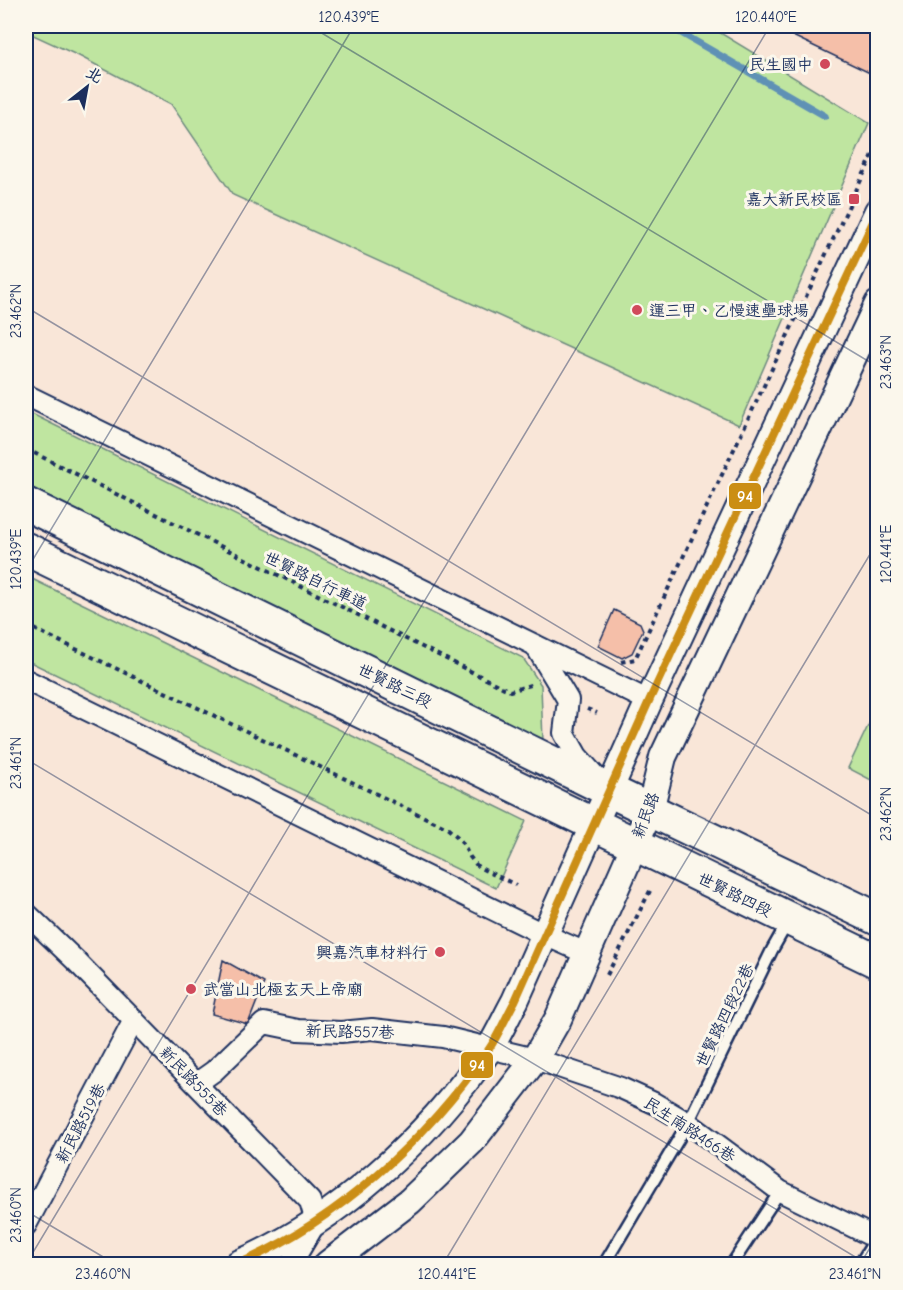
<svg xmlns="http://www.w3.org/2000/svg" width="903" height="1290" font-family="'Comic Neue','LXGW WenKai TC',sans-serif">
<rect width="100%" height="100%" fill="#f9e6d8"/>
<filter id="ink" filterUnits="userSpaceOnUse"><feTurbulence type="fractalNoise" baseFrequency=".0167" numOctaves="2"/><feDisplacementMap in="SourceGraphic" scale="12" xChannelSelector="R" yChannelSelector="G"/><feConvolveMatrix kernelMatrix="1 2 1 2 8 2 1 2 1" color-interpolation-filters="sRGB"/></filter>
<g filter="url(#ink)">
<path fill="#bfe5a0" stroke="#6d8a7f" stroke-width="1.5" d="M35,26H709L869,123L739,425L233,195L171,104L79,56L31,34Z
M26,411L523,658L541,685L543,743L26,486Z
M26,576L526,821L496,888L26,660Z
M877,707L878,783H877L848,768Z"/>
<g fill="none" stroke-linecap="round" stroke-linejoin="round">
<path stroke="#5f91b5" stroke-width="7" d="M669,26L825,116"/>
</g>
<path fill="#f5bfa9" stroke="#1b2f5e" stroke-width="1.5" d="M772,26H878V63L872,74Z
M614,610L640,623L643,630L632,653L622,658L598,646Z
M223,960L264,983L248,1024L212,1014Z"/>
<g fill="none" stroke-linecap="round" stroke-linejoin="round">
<defs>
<path id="service" d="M606,1261L688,1123L772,950L789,920
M732,1264L780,1191
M860,1264L876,1238"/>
<path id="minor" d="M26,395L649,701
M535,645L568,700L564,733L577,756L595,776
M26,680L545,935L588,954
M26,913L75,960L310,1201L316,1222L291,1264
M197,1083L214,1071L264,1023L298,1030L341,1032L372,1029L443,1037L535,1059L621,1088L654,1103L688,1123L780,1191L878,1239
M26,1225L134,1020"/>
<path id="tertiary" d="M238,1264C338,1221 427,1139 489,1049C499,1034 506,1017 515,1001L649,701L878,211
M328,1264L410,1201L472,1141L535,1059L558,1019L650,810L663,757L878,304"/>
<path id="primary" d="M26,504L610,791L878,919
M26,549L878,962"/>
</defs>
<use href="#service" stroke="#1b2f5e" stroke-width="15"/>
<use href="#minor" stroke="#1b2f5e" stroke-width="24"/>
<use href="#tertiary" stroke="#1b2f5e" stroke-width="30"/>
<use href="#primary" stroke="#1b2f5e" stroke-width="36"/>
<path stroke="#1b2f5e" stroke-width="4" stroke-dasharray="4.5 4.5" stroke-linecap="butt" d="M26,449L510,691L534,684
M26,625L447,828L460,839L470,857L478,867L516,885
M621,662L635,659L878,144
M587,709L597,713
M607,975L652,887"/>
<use href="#service" stroke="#fbf7ec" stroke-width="10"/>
<use href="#minor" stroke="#fbf7ec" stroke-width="20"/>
<use href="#tertiary" stroke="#fbf7ec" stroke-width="26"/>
<use href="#primary" stroke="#fbf7ec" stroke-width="32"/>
<defs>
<path id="bus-1" d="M238,1264C338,1221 427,1139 489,1049C499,1034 506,1017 515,1001L649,701L878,211"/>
</defs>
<use href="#bus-1" stroke="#fbf7ec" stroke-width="12"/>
<use href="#bus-1" stroke="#cb8e13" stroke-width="8"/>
</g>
</g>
<path fill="none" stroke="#1b2f5e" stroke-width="1.5" stroke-opacity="0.45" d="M310,26L878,367M26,307L878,819M26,571L354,26M26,759L867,1264M26,1211L115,1264M26,1264L770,26M443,1264L878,541M860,1264L878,1235"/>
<g fill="#d1495b" stroke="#fbf7ec" stroke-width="2">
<circle cx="825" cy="64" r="6"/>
<rect x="848" y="193" width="12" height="12" rx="3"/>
<circle cx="637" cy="310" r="6"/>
<circle cx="440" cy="952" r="6"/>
<circle cx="191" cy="989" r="6"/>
</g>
<g text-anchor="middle" stroke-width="6" stroke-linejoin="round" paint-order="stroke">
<g font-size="16" fill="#1b2f5e" stroke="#fbf7ec" text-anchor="end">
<text x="813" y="70">民生國中</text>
<text x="842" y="205">嘉大新民校區</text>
<text x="649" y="316" text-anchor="start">運三甲、乙慢速壘球場</text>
<text x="428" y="958">興嘉汽車材料行</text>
<text x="203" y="995" text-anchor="start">武當山北極玄天上帝廟</text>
</g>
<g font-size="16" fill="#1b2f5e" stroke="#fbf7ec">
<text transform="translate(316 580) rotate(26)" y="6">世賢路自行車道</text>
<text transform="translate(395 685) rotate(26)" y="6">世賢路三段</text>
<text transform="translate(645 815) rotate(-69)" y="6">新民路</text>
<text transform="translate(735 894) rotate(26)" y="6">世賢路四段</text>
<text transform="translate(724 1015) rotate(-64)" y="6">世賢路四段22巷</text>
<text transform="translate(350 1031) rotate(1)" y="6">新民路557巷</text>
<text transform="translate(194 1081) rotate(46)" y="6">新民路555巷</text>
<text transform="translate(80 1123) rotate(-62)" y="6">新民路519巷</text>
<text transform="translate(690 1129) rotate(33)" y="6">民生南路466巷</text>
</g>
</g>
<g stroke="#fbf7ec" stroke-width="2">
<rect x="728" y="482" width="34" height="28" rx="6" fill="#cb8e13"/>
<rect x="460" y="1051" width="34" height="28" rx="6" fill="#cb8e13"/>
</g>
<g font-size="16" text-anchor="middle" font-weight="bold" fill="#fff">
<text x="745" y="502">94</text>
<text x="477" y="1071">94</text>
</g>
<rect width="903" height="1290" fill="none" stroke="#fbf7ec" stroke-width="66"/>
<g transform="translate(87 87) rotate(31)" stroke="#fbf7ec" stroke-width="4.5" paint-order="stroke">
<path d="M0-4.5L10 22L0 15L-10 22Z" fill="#1b2f5e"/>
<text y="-9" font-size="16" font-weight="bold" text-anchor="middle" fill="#1b2f5e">北</text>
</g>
<rect x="33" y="33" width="837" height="1224" fill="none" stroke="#1b2f5e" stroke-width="2"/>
<g font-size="15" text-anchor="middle" fill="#1b2f5e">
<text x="349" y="22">120.439°E</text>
<text x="766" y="22">120.440°E</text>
<text transform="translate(16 311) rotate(-90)" y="5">23.462°N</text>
<text transform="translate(886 362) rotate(-90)" y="5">23.463°N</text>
<text transform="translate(886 554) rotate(-90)" y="5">120.441°E</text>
<text transform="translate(16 559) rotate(-90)" y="5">120.439°E</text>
<text transform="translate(16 763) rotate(-90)" y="5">23.461°N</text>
<text transform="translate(886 814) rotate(-90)" y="5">23.462°N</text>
<text transform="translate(16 1215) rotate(-90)" y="5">23.460°N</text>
<text x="103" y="1279">23.460°N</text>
<text x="447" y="1279">120.441°E</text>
<text x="855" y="1279">23.461°N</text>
</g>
</svg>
